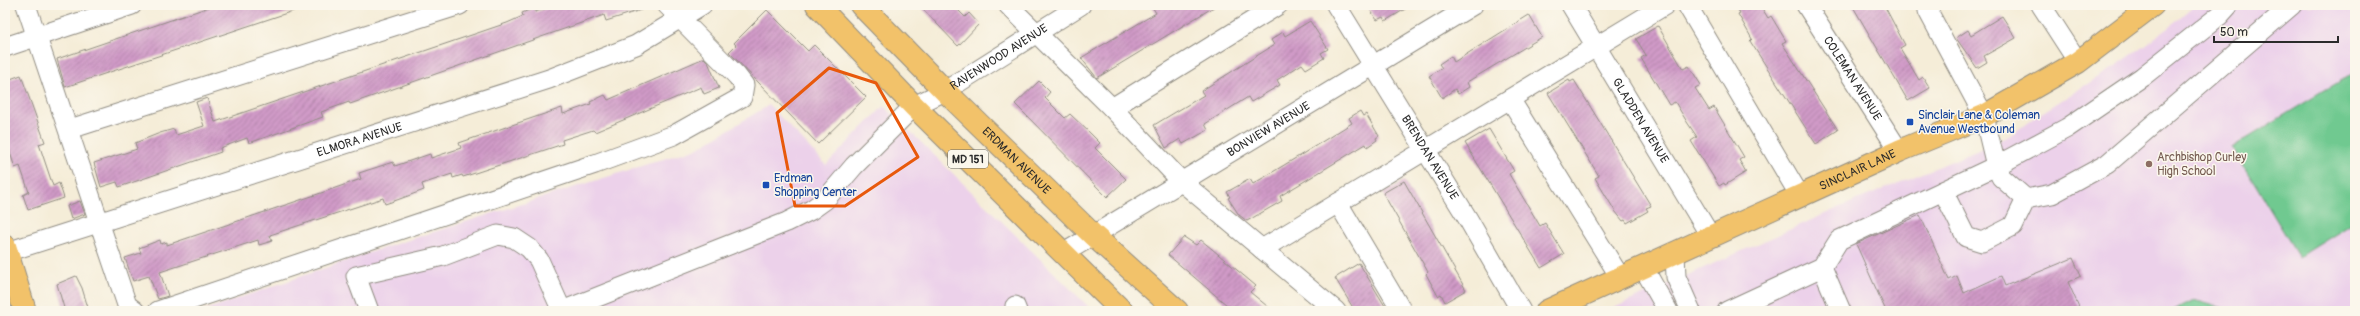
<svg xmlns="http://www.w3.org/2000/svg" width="2360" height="316" font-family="Pangolin,sans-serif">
<defs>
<pattern id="building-hatch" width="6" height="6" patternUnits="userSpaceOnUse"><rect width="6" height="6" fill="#d09ac7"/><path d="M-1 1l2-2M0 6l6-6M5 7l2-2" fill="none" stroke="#a97ea2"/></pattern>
</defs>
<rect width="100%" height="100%" fill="#fbf7ec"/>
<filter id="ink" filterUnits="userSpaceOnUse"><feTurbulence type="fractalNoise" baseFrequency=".025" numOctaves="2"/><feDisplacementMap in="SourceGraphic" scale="8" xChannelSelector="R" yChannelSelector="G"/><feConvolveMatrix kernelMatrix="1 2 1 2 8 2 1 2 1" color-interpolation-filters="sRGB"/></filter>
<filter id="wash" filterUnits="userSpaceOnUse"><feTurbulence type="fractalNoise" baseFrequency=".012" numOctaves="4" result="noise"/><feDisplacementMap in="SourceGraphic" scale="16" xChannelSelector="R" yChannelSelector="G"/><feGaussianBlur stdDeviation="0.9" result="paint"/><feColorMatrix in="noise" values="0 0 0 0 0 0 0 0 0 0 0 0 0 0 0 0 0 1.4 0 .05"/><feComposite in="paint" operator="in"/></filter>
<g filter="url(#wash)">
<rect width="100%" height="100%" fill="#f5edd8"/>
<path fill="#ecd1ea" d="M2195,5H2355V311H1607L1843,206L1976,151L2011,135L2035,117L2116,66L2169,28Z
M769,105L826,165L884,106L1093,311H202L374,251L698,148Z"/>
<path fill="#6fc990" stroke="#4d7a5e" d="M2355,72V222L2299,257L2232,147Z
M2194,300L2232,311H2172Z"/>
<g id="blocks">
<path fill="url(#building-hatch)" d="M215,5H301L302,8L65,87L57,59Z
M557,5H646L647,8L606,21L604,15L350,104L349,102L321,112L323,117L269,136L249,143L247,138L220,148L221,152L119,187L117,182L101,187L94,163L137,149L135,143L160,133L174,129L176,135L204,126L196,102L207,98L215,122L507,23L523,16L522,13L534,8L535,12Z
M919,5H953L965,17L969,13L979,24L958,46Z
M1151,5H1217L1097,78L1081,58L1156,13Z
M1367,5H1412L1385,21L1383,17L1377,20Z
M1735,5H1760L1768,18L1771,16L1786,41L1782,43L1838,130L1816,144L1750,41L1752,39L1738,14L1740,13Z
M1852,5H1884L1905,45L1900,48L1919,80L1923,77L1930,88L1908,101Z
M767,10L808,51L814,45L866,97L818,144L729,52L736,45L734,43Z
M1529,15L1542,37L1467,82L1469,87L1458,94L1455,89L1442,98L1429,76L1442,68L1439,64L1451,56L1454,62Z
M2002,16L2016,38L1984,56L1987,62L1977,68L1956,38L1968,30L1971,35Z
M1310,21L1328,49L1321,53L1324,58L1306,69L1302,64L1277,80L1280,85L1268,92L1251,102L1248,97L1205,124L1208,130L1183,144L1180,139L1166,148L1154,125L1204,95L1201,91L1274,45L1271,40L1283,32L1285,36Z
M1658,26L1683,69L1689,66L1701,85L1695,88L1709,110L1714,107L1744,157L1739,160L1746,172L1725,185L1724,183L1719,186L1691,141L1697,137L1687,122L1675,102L1669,105L1641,58L1646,55L1636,39Z
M704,58L708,62L719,88L704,94L701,87L595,132L593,130L562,140L563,144L463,177L462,175L453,178L452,174L422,184L424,190L397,200L385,204L383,198L270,235L272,241L259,245L258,240L160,272L168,296L158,299L149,276L133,281L125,258L141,253L139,248L160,240L161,244L167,242V245L321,193L361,179L359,173L393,162L395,166L430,154L431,158L461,148L459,143L562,108L563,114L591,104L590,102L605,95L608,100Z
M21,75L45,142L39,144L53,186L59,183L64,198L28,210L23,195L29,192L20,166L15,168L5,137V81Z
M1569,80L1570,82L1574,80L1651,206L1646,208L1648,211L1627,223L1625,220L1623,221L1615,211L1595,178L1599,176L1548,93Z
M1039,81L1050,92L1045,98L1065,118L1070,114L1091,134L1100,143L1095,148L1126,179L1107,197L1015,104Z
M1360,111L1363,116L1366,114L1379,136L1376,138L1377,140L1367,147L1366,144L1280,196L1282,201L1247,221L1239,215L1228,198L1230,197L1227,192L1250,179L1253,184L1304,153L1352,123L1349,118Z
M1489,129L1514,171L1509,174L1540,226L1545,223L1564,254L1541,268L1465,143Z
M1404,181L1466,290L1445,302L1441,294L1438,296L1426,274L1428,272L1383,193Z
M80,201L85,214L71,219L67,206Z
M1920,215L1949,280L1957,276L1964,293L2001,276L2005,286L2073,258L2081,276L2068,282L2079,307L2069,311H1886L1856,244Z
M1184,237L1196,245L1201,240L1212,249L1256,286L1250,292L1273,311H1234L1168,255Z
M1359,263L1388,311H1355L1335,278Z
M76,276L82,288L89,311H65L64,308L57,284Z"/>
</g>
</g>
<g filter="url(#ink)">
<use href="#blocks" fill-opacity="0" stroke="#908c82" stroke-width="1"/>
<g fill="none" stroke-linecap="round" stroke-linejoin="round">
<defs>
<g id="minor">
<path d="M26,5L127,305L135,311"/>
<path d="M1008,5L1112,108L1182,182L1336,311"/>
<path id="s1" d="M1336,5L1468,219L1521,311"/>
<path id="s2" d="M1571,5L1711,237"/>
<path d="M1687,5L1800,196"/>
<path id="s3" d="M1806,5L1899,151"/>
<path d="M1929,5L1928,11L1984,116L1996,166L2001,177L2026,199L2052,194L2107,164L2292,5"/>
<path d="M2041,5L2078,62"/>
<path d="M5,47L132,5"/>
<path d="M1510,99L1620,277"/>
<path d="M1112,108L1278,5"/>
<path d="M70,129L460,5"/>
<path d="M1943,191L1966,237L1982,242L2013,226L2026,199"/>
<path d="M1338,203L1402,311"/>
<path d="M1262,249L1665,5"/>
<path id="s4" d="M7,252L549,79L636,45L702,5"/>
<path id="s5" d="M1064,253L1473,5"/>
<path d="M1675,253L1676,277L1691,311"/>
<path d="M1643,267L1668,311"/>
<path d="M1822,267L1841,311"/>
<path d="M1015,306L1017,311"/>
<path d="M158,311L595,164L674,135L742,97L744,85L737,76L667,5"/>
<path id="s6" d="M369,311L356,276L443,256L498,235L514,238L529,248L539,260L562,311L787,222L811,210L825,200L854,166L914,106L945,91L1081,5"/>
<path d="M1727,311L1822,267L1839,240L1996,166L2067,128L2142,77L2220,15L2229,5"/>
</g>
<g id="major">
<path d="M817,5L914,106L1122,311"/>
<path id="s7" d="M861,5L945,91L1093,235L1177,311"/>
<path d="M5,246L25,311"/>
<path id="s8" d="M1547,311L1899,151L1984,116L2078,62L2153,5"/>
</g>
</defs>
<use href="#minor" stroke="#908c82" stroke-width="21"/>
<use href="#major" stroke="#908c82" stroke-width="24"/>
<use href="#minor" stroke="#fff" stroke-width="19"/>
<use href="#major" stroke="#f2c26a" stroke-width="22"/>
</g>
</g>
<path fill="none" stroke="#e8590c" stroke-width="3" stroke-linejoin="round" d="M829,68L876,83L918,157L845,206H795L777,113Z"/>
<g fill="#1a4fb4" stroke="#fbf7ec" stroke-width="1.5">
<rect x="1906" y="118" width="8" height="8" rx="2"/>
<rect x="762" y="181" width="8" height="8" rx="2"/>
</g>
<circle fill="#8d6e63" stroke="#fbf7ec" stroke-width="1.5" cx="2149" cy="164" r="4"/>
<g text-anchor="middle" stroke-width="3" stroke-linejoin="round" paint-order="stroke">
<rect fill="#fbf7ec" stroke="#696865" stroke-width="1" x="948" y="150" width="40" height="18" rx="3"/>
<g font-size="11" font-weight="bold" fill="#2b2b2b">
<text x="968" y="163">MD 151</text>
</g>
<g font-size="12" fill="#2b2b2b" stroke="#fbf7ec">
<text dy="4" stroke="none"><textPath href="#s6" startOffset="805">RAVENWOOD AVENUE</textPath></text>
<text dy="4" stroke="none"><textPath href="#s3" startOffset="87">COLEMAN AVENUE</textPath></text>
<text dy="4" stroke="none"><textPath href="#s2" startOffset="135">GLADDEN AVENUE</textPath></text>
<text dy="4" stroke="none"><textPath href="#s5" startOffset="239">BONVIEW AVENUE</textPath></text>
<text dy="4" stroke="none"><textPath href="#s4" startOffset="370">ELMORA AVENUE</textPath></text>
<text dy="4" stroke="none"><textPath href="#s1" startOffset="179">BRENDAN AVENUE</textPath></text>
<text dy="4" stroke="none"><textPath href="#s7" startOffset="220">ERDMAN AVENUE</textPath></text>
<text dy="4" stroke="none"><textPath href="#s8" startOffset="341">SINCLAIR LANE</textPath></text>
</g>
<g font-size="12" fill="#164399" stroke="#fbf7ec" text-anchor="start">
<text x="1918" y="119">Sinclair Lane &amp; Coleman<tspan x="1918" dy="14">Avenue Westbound</tspan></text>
<text x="774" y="182">Erdman<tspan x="774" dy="14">Shopping Center</tspan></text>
</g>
<g font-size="12" fill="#785e54" stroke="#fbf7ec" text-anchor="start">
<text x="2157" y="161">Archbishop Curley<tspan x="2157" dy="14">High School</tspan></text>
</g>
</g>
<rect width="2360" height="316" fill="none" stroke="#fbf7ec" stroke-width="20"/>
<path d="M2214 36v6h124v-6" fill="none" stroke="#2b2b2b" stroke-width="2"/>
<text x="2220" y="36" font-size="12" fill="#2b2b2b" stroke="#fbf7ec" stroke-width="3" paint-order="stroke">50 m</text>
</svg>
